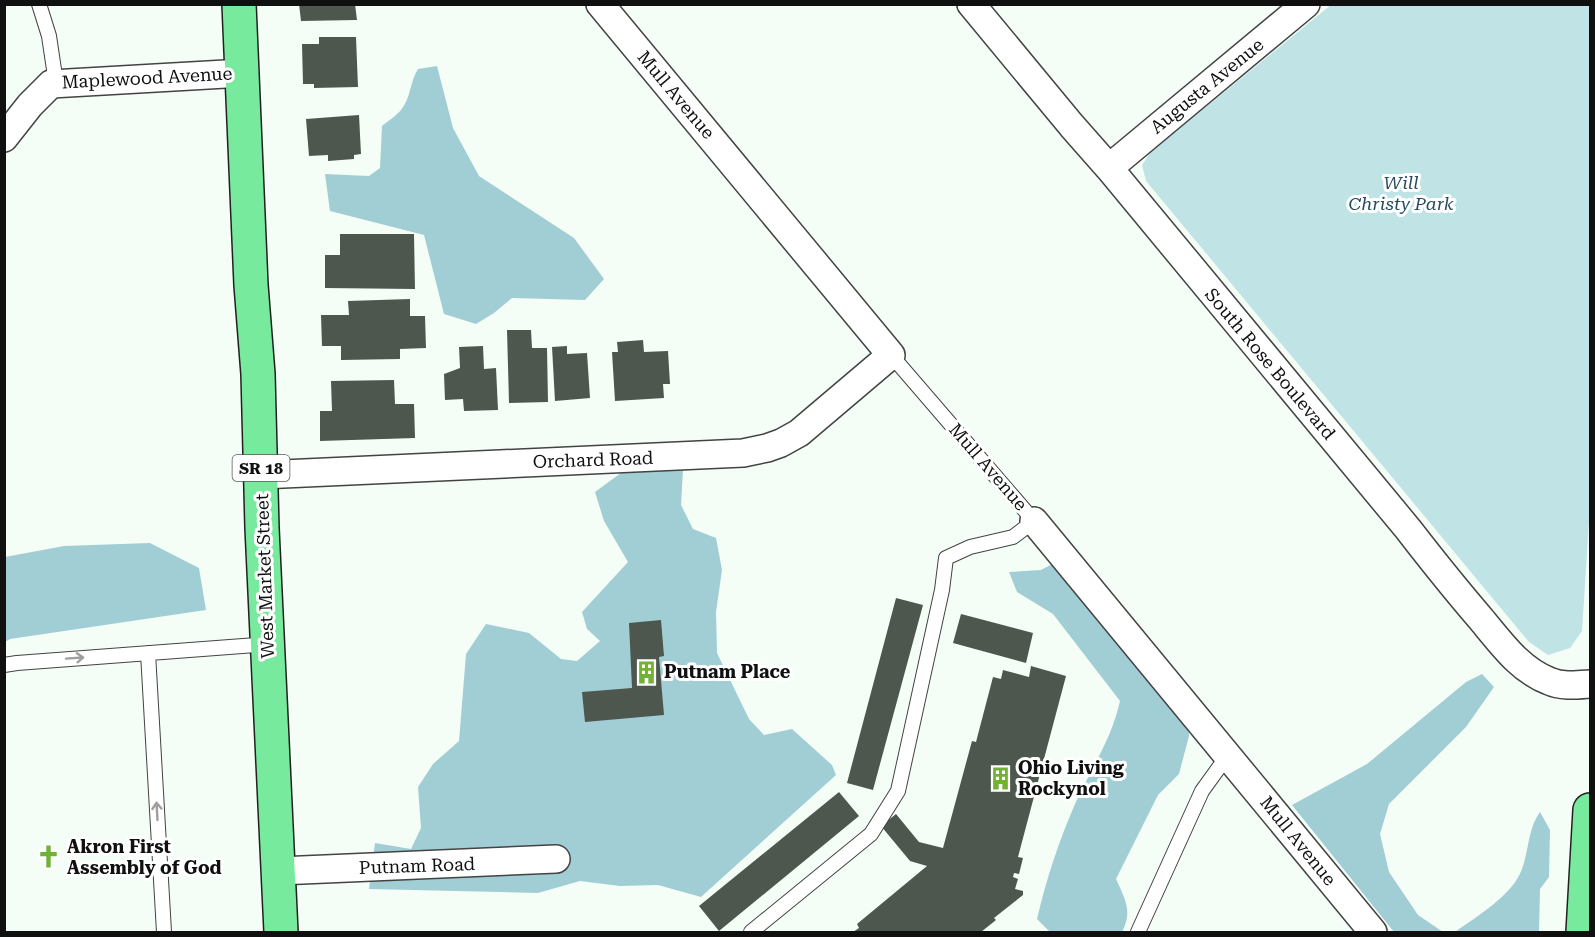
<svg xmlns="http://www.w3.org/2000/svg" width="1595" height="937" font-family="'Roboto Serif',serif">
<rect width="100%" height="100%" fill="#f4fef7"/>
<path fill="#c0e3e5" d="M1332,4L1590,5V506L1582,631L1570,648L1548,655L1529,642L1146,181L1142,165L1150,153Z"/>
<path fill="#a1ced4" d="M437,66L453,128L479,176L574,238L604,279L585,300L512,298L494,313L476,324L444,314L424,235L330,211L325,174L369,176L380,168L382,126C388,121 396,116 401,110C411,98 410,81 418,69Z
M666,468L683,470L681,505L693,529L716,538L722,570L716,612L717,653L749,719L764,735L792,729L832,765L836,775L701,897L658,885L620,886L580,881L538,893L369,889L375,843L411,849L421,828L418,787L433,764L459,741L466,654L486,624L529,633L561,659L577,661L600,641L587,629L582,612L628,562L604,521L595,492L625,470Z
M150,543L199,568L206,610L10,639L5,642V557L64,546Z
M1058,561L1188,720L1189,736L1179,774L1158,795L1116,879C1125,899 1133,911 1122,932H1050L1037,919C1046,880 1059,841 1075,804C1091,768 1111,741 1120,701L1053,614L1017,592L1009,572L1041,570Z
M1482,674L1494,687L1466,727L1389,804L1380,834L1389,872L1418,915L1443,932H1394L1292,805L1367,764L1466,682Z
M1540,812L1550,830L1549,877L1540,889L1539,932H1455C1476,917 1513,895 1522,869C1529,850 1528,828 1540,812Z"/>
<path fill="#4d574d" d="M299,4H355L357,20L301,21Z
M319,37H356L358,87L314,88V84H303L302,44H319Z
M359,115L361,154L354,155V159L328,161V155L309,156L306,119Z
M340,234H414L415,289L325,288V255H340Z
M410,299V316H425L426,348L400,349V359L341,360V346H322L321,315H349L348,301Z
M507,330H531L532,348H547L548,402L509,403Z
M643,340L644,352L668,351L670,384H663L664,398L615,401L612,352H618L617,342Z
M483,346L484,369L496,368L498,410L464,411L463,399L445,400L444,374L460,368L459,347Z
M567,346V354L587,353L590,398L555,401L552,347Z
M394,380L395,404H414L415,438L320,441V411H332L331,381Z
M896,598L923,605L873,790L847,783Z
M961,614L1033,633L1026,663L953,643Z
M661,620L664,656L659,657L664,715L585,722L582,692L632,688L629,623Z
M1031,666L1066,676L1018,857L1023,858L1019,874L1014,873L1013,877L1018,879L1015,889L1023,891V895L994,918L996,920L981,932H853L859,928L857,924L927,866L910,861L881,826L896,814L919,842L943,848L972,741L976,742L993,677L1001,679L1003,670L1029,677Z
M839,792L859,816L719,931L699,906Z"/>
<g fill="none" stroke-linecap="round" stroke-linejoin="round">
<defs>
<path id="lane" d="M39,4L49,36L56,83
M148,653L164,932
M4,665L17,663L268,644
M751,932L871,834L898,791L942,590L946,558L970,547L1013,537L1034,521L891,355
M1138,932L1202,791L1228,755"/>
<path id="street" d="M971,4L1072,126L1109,168L1408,529C1432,560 1456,590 1481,619C1501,643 1520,670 1549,681C1562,687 1577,685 1590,684
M4,138L30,105L51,84L243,73
M1109,168L1306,4
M261,475L743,453L767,448L781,443L799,433L891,355L600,4
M1034,521L1373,932
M279,871L556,859"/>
<path id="primary" d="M239,4L251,285L258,374L262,528L281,932
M1583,932L1590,810"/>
</defs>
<use href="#lane" stroke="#434343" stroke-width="16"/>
<use href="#street" stroke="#434343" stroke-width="30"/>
<use href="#primary" stroke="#212121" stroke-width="36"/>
<use href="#lane" stroke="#fff" stroke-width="14"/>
<use href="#street" stroke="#fff" stroke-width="27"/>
<use href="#primary" stroke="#78ea9e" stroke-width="33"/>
</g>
<defs><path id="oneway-shaft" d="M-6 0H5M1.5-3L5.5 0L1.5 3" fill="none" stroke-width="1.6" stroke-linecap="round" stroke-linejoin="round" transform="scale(1.5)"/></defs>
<g stroke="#9f9f9f">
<use href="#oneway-shaft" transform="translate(75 658) rotate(-4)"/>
<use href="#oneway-shaft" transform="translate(157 811) rotate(-93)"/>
</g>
<defs>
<symbol id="building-bare" viewBox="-9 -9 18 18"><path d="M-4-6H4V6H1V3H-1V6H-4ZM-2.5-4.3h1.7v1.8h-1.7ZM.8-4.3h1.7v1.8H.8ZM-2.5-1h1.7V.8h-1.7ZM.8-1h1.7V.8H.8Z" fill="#70b136" stroke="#fff" stroke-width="2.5" paint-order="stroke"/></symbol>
<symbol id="church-bare" viewBox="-9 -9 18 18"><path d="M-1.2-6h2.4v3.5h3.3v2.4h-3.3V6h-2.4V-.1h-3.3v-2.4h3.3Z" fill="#70b136" stroke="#fff" stroke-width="2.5" paint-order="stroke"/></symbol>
</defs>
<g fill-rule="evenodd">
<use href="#building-bare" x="630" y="656" width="33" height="33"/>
<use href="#building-bare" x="984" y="762" width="33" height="33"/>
<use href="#church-bare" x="32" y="840" width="33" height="33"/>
</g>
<g text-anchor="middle" stroke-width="6" stroke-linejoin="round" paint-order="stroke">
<rect fill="#fff" stroke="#585858" stroke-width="1.5" x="232.5" y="455" width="57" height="26" rx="4.5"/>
<g font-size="16" font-weight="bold" fill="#101010">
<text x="261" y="474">SR 18</text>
</g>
<g font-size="18" fill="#101010" stroke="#fff">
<text transform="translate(147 78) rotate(-3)" y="6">Maplewood Avenue</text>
<text transform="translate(1207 86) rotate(-39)" y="6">Augusta Avenue</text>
<text transform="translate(676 95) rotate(50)" y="6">Mull Avenue</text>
<text transform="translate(1270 364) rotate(50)" y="6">South Rose Boulevard</text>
<text transform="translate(593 460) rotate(-2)" y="6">Orchard Road</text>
<text transform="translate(988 467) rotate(49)" y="6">Mull Avenue</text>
<text transform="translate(265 576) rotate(-92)" y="6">West Market Street</text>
<text transform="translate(1298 841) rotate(51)" y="6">Mull Avenue</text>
<text transform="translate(417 866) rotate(-2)" y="6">Putnam Road</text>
</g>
<g font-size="18" font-style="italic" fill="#264b61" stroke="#fff">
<text x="1401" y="189">Will<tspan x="1401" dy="21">Christy Park</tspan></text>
</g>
<g font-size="18" font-weight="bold" fill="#101010" stroke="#fff" text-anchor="start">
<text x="664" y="678">Putnam Place</text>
<text x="1018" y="774">Ohio Living<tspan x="1018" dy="21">Rockynol</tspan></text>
<text x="67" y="853">Akron First<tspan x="67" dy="21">Assembly of God</tspan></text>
</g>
</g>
<rect width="1595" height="937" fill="none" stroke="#101010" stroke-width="12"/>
</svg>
